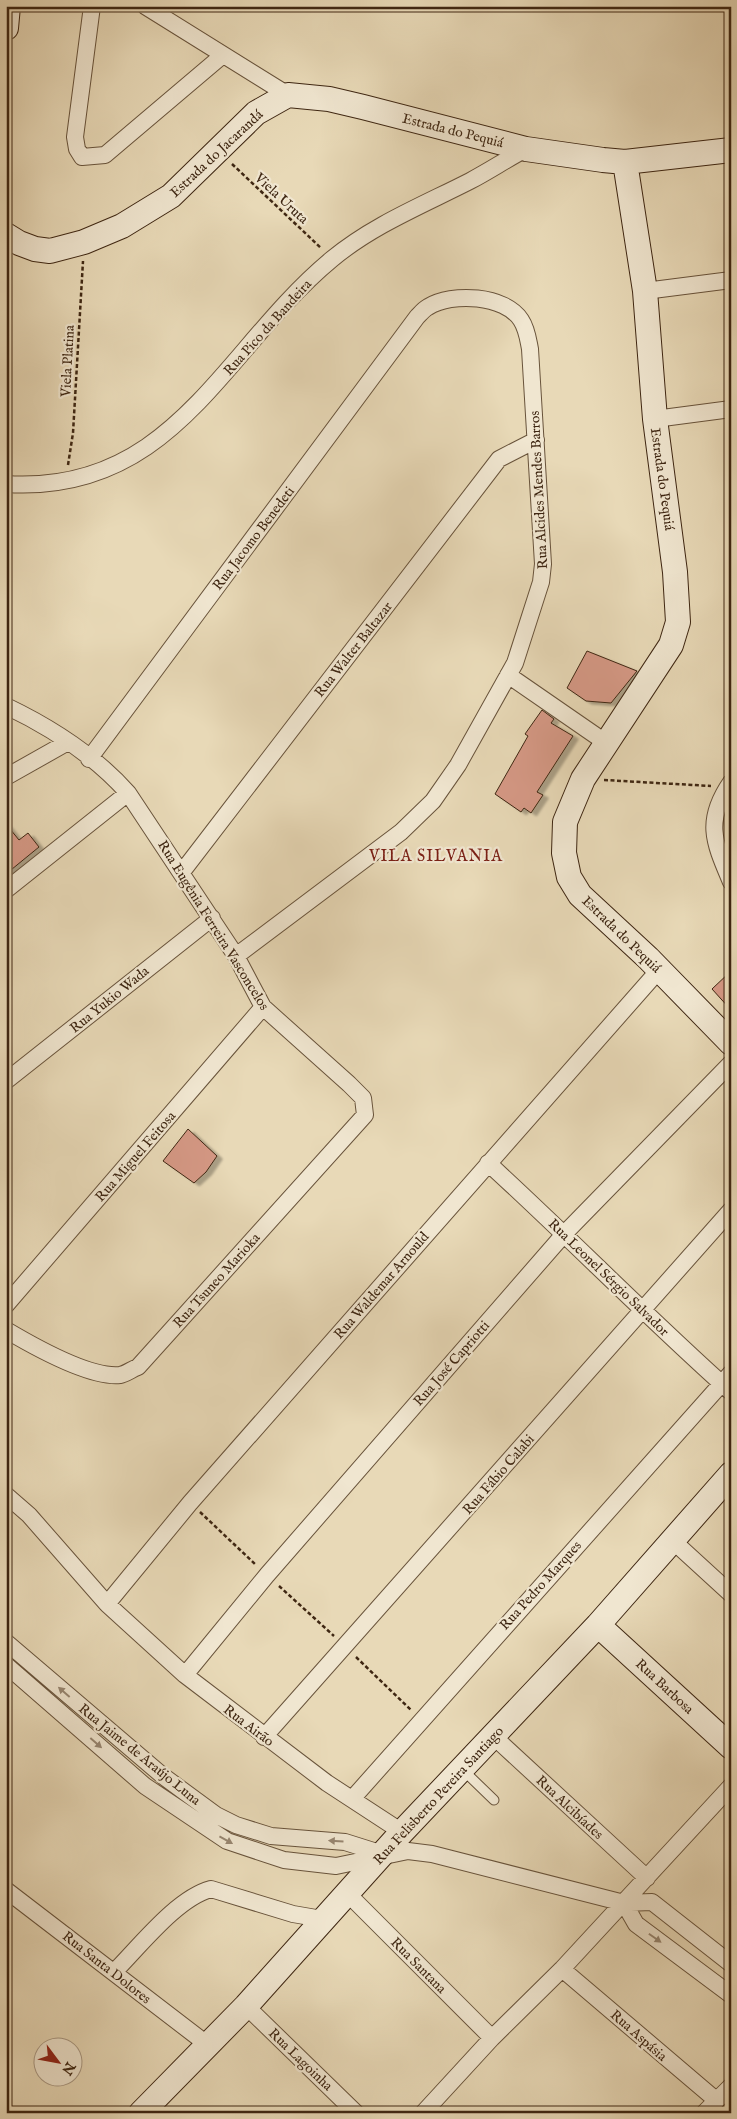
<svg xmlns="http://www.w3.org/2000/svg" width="737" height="2119" font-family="'IM FELL English',serif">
<defs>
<filter id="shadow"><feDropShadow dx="5.5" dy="3" stdDeviation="1" flood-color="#0004"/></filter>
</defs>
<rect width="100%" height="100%" fill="#e8d9b7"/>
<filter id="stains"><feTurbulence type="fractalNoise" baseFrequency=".004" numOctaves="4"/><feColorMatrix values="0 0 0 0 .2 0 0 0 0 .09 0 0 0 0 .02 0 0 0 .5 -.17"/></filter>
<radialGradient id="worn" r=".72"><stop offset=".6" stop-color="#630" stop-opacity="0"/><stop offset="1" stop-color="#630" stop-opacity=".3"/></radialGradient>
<path fill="#d69986" stroke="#3e2612" filter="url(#shadow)" d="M587,651L637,671L611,703L586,701L567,688Z
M542,710L554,719L551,723L573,736L537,792L543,795L531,813L524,808L521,812L495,794L528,736L525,734Z
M6,824L19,840L28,833L39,847L6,874Z
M731,971V1010L712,989Z
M188,1129L217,1156L206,1172L194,1183L163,1161Z"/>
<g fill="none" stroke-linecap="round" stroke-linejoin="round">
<defs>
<path id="lane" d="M463,1770L494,1800"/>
<path id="street" d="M92,6L75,137L77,149L82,157L105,155L223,55
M145,6L288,95
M645,291L731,280
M655,419L731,409
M6,484C174,495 223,349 332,259C373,225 423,205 470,181C489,171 507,159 526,149
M508,675L605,742
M6,706C50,727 96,757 128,793L236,956L263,1007L349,1084L363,1098L365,1115L138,1367C132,1369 126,1374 120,1375C90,1378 33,1346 6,1330
M89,759L417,317C420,314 424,309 428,307C452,292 505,295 521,320C527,329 528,339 530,349L543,564L541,582L515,663L458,765L433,801L401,832L236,956
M6,777L68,742
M731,782C704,821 714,842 731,882
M182,872L499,459L536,440
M6,890L128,793
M6,1081L212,918
M488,1163C570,1238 648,1318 731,1392
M6,1305L263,1007
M6,1495L29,1515L107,1604L185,1675L327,1783L402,1832
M672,1540L731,1594
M107,1604L190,1503L659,970
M6,1642L163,1776L216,1815L236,1825L271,1836L345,1842L383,1854
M6,1665L145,1786L227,1841L284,1860L336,1866L408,1851L432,1854L624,1903L652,1902L731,1964
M185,1675L267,1575L565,1233L731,1063
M493,1736L647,1878
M264,1737L731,1210
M352,1799L731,1373
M6,1890L208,2045
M347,1893L492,2038
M624,1903L636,1924L731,1995
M562,1969L716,2100
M114,1972C140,1946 177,1898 211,1889L293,1914L322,1919
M246,2006L356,2113
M423,2113L492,2038L562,1969L731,1786
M704,2113L731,2086"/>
<path id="secondary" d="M6,28L8,6
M625,162L645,291L655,419L675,572L678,622L671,645L583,779L565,822L564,853L569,877L580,895L648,958L731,1043
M6,235L19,243L35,249L50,251L84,242L122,226L171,196L256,113L288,95L329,99L363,107L526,149L603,160L625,162L731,150
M598,1625L731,1747
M141,2113L246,2006L402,1832L598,1625L731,1474"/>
</defs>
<use href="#lane" stroke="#68533b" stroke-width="11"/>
<use href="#street" stroke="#68533b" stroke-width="18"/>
<use href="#secondary" stroke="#3e2612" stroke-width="26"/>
<path stroke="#3e2612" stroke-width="2.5" stroke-dasharray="4 2.5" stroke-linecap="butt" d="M232,164L321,248
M68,465L73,433L83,261
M604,780L711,786
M200,1512L256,1565
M279,1586L334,1636
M356,1657L411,1710"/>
<use href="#lane" stroke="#f0e6d0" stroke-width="9"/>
<use href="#street" stroke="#f0e6d0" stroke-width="16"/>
<use href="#secondary" stroke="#f0e6d0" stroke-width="24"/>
</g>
<defs><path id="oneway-solid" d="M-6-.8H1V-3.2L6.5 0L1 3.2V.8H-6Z" transform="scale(1.25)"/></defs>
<g fill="#978671">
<use href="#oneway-solid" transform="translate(64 1692) rotate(-139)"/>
<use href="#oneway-solid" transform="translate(96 1743) rotate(41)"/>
<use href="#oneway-solid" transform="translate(226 1840) rotate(29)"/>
<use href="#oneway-solid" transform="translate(336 1841) rotate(-177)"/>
<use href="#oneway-solid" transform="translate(655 1938) rotate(35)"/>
</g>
<g text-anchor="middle" stroke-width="4.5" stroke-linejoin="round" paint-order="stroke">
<g font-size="14" fill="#3e2612" stroke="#f0e6d0">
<text transform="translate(453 130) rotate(14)" y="5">Estrada do Pequiá</text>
<text transform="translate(216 153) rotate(-43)" y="5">Estrada do Jacarandá</text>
<text transform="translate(282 198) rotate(43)" y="5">Viela Uruta</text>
<text transform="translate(267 327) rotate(-48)" y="5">Rua Pico da Bandeira</text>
<text transform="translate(67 361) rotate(-87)" y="5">Viela Platina</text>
<text transform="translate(663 479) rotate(82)" y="5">Estrada do Pequiá</text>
<text transform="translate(538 490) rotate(-93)" y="5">Rua Alcides Mendes Barros</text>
<text transform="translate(253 538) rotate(-53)" y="5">Rua Jacomo Benedeti</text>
<text transform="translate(353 649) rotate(-52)" y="5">Rua Walter Baltazar</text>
<text transform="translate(214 925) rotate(58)" y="5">Rua Eugênia Ferreira Vasconcelos</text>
<text transform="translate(622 934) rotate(44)" y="5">Estrada do Pequiá</text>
<text transform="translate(109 999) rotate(-39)" y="5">Rua Yukio Wada</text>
<text transform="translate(135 1156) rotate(-49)" y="5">Rua Miguel Feitosa</text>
<text transform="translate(609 1277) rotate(44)" y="5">Rua Leonel Sérgio Salvador</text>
<text transform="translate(216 1280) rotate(-48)" y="5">Rua Tsuneo Marioka</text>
<text transform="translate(381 1285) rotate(-49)" y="5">Rua Waldemar Arnould</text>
<text transform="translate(451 1363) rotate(-49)" y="5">Rua José Capriotti</text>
<text transform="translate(498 1474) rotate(-49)" y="5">Rua Fábio Calabi</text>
<text transform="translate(540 1585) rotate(-48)" y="5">Rua Pedro Marques</text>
<text transform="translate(665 1686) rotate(43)" y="5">Rua Barbosa</text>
<text transform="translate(249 1725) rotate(37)" y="5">Rua Airão</text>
<text transform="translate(140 1754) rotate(39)" y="5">Rua Jaime de Araújo Luna</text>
<text transform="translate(438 1795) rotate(-47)" y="5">Rua Felisberto Pereira Santiago</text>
<text transform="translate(570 1807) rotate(43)" y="5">Rua Alcibíades</text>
<text transform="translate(419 1965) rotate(45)" y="5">Rua Santana</text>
<text transform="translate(107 1967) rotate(38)" y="5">Rua Santa Dolores</text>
<text transform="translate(639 2035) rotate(41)" y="5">Rua Aspásia</text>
<text transform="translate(301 2059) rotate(44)" y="5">Rua Lagoinha</text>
</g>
<g font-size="16" letter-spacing="1" fill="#7a1f14" stroke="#f0e6d0">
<text x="436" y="861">VILA SILVANIA</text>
</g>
</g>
<rect width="737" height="2119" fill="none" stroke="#e8d9b7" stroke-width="25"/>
<rect x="8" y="8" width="722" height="2104" fill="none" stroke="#3e2612" stroke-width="2.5"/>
<rect x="12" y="12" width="712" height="2094" fill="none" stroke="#3e2612"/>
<g transform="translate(58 2062) rotate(122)"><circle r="24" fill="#f0e6d0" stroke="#a99984"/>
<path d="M0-4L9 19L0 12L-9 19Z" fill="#8f2418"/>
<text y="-8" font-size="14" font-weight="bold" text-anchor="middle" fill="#3e2612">N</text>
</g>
<rect width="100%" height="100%" filter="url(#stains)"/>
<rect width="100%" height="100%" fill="url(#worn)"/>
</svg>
